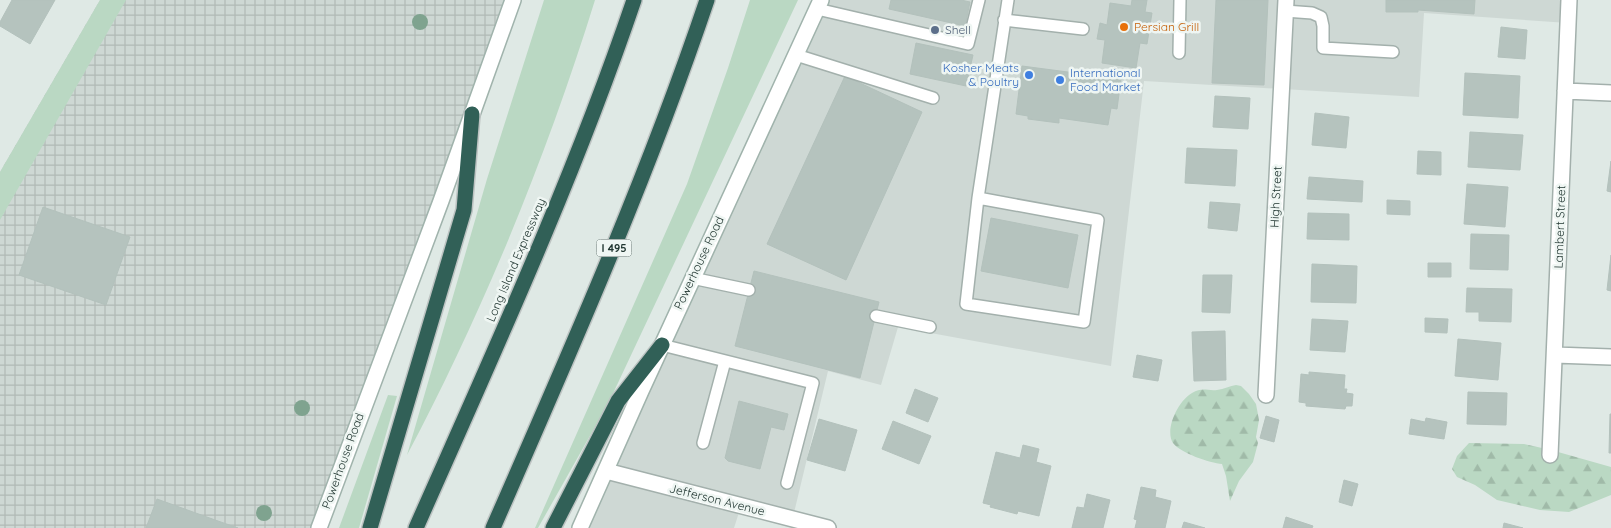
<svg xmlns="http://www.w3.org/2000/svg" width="1611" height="528" font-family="Quicksand,sans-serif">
<defs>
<pattern id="industrial-grid" width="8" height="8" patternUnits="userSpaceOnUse" patternTransform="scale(1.25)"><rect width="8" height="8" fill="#ced8d4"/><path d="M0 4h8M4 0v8" fill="none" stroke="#b1bab6"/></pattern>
<pattern id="forest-firs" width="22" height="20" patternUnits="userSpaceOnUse" patternTransform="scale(1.25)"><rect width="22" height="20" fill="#bad8c3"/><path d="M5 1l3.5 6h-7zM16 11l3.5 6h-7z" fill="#a0baa8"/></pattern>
</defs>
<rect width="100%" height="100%" fill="#dfe9e5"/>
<path fill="#ced8d4" d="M821,0H1569L1568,23L1424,13L1419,97L1144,81L1111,366L898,327L881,385L828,371L793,517L741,506L734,528H580Z"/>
<path fill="url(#industrial-grid)" d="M100,0H513L319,528H0V172Z"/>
<path fill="#bad8c3" d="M100,0H126L0,220V172Z
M544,0H595C547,155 483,312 407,455L487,179Z
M750,0H798L609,402L538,528H535L687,184L728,68Z
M388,395L397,396L359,528H339Z"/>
<path fill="url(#forest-firs)" d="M1236,385L1241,386L1249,394L1256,404L1259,420L1256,437L1258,443L1253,462L1239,481L1230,501L1226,476L1222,464C1210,463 1180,453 1173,443C1164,429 1179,400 1192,393C1202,387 1207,391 1217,390C1224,389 1230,386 1236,385Z
M1469,443L1524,444L1551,450L1611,467V495L1569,512L1540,510L1497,500L1475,485L1457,477L1452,469L1457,456Z"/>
<path fill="#b5c3be" stroke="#b3c1bc" d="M12,0H55L30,44L0,26V22Z
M891,0H961L970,2L965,26L889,9Z
M1132,0H1147L1145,12L1152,13L1147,44L1140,43L1136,68L1102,63L1105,40L1097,39L1100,23L1107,25L1110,3L1131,6Z
M1216,0H1268L1264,85L1212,83Z
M1386,0H1475L1474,14L1418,10V12H1386Z
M1501,27L1527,30L1525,59L1498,57Z
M916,43L973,55L966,86L910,74Z
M1022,66L1121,79L1117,109L1111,108L1108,125L1059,118V123L1028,119V116L1016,114Z
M1465,73L1520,76L1518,118L1463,115Z
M845,76L922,112L846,280L767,244Z
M1215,96L1250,98L1248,129L1213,127Z
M1315,113L1349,117L1346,148L1312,145Z
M1470,132L1523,135L1520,170L1468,167Z
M1187,148L1237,150L1235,186L1185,183Z
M1418,151L1441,152V175L1417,174Z
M1611,161V192L1607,191Z
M1309,177L1363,181L1362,202L1307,199Z
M1467,184L1508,187L1505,227L1464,224Z
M1387,200L1410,201V215L1387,214Z
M1210,202L1240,204L1237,231L1208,228Z
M43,207L130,237L106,305L19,275Z
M1308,213L1349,214V240L1307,239Z
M991,218L1078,235L1068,288L981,271Z
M1471,234L1509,235L1508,270L1470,269Z
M1611,255V291L1607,290Z
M1428,263H1451V277H1428Z
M1312,264L1357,266L1356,303L1311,302Z
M754,271L879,302L860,378L735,346Z
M1203,275H1232L1230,313L1202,312Z
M1467,288L1512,289L1511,322L1479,321V312H1466Z
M1425,318L1448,319L1447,333L1425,332Z
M1312,319L1348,321L1345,352L1310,350Z
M1225,331L1226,380L1194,381L1192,332Z
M1458,339L1501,343L1498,380L1455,376Z
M1137,355L1162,360L1158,381L1133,377Z
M1309,372L1345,375L1344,389H1347L1346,393L1353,394L1352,406H1346L1345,409L1306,406V403L1299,402L1301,374L1309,375Z
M915,389L938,398L928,422L906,413Z
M1468,392L1507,393L1506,425L1467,424Z
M739,401L788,414L784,430L771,427L760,469L728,461L725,458Z
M1610,414H1611V453H1609Z
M1266,416L1279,420L1274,442L1260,438Z
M1426,418L1447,422L1444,439L1409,434L1411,419L1425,422Z
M819,419L857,430L845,471L807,460Z
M893,421L931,436L919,464L882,449Z
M1023,445L1039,449L1036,462L1051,466L1039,516L1018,511L1017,514L990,507L991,505L983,503L996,452L1020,458Z
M1344,480L1358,484L1352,506L1339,502Z
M1141,487L1156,490L1155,497L1171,501L1165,528H1135L1137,520L1134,519Z
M1087,494L1110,500L1103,528H1072L1077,507L1084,508Z
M157,499L218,521L238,528H146Z
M1286,517L1313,526L1312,528H1283Z
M1184,522L1205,528H1182Z
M1504,523L1523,528H1503Z"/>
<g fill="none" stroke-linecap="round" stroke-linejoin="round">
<defs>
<path id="lane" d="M817,9L968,44L979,0
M1285,11L1312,13L1321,17L1323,26V48L1393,52
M1004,20L1083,29
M1179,53L1180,0
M796,55L933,98
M978,198L1098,220L1084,322L966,304L978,198L1008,0
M692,278L749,290
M876,316L930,327
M662,345L813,383L787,483
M703,443L725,361"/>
<path id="street" d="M1565,91L1611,93
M1555,355L1611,357
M1266,395L1286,0
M1550,455L1569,0
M606,471L828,528"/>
<path id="secondary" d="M319,528L441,201L513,0
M580,528L641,391L821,0"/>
<path id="highway" d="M370,528L464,210L472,114
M416,528C493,354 573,180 634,0
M493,528C569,354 646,181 707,0
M553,528L618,401L662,345"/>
</defs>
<use href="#lane" stroke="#a3b0ac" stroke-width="14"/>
<use href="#street" stroke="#a3b0ac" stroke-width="18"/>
<use href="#secondary" stroke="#a0b3ac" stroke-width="18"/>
<use href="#highway" stroke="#bdc3c2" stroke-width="18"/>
<use href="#lane" stroke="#fff" stroke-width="11"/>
<use href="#street" stroke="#fff" stroke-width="15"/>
<use href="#secondary" stroke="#fff" stroke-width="15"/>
<use href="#highway" stroke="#316057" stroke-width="15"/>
</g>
<g fill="#7fa38f">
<circle cx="420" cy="22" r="8"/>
<circle cx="302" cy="408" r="8"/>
<circle cx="264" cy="513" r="8"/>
</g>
<circle fill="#e8710a" stroke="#eff6f3" stroke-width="2" cx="1124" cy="27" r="5"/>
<circle fill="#5c6f8a" stroke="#eff6f3" stroke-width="2" cx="935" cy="30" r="5"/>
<g fill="#3f7fe0" stroke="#eff6f3" stroke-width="2">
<circle cx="1029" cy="75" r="5"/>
<circle cx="1060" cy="80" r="5"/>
</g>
<g text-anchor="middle" stroke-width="5" stroke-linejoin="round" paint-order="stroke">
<rect fill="#eff6f3" stroke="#60706c" stroke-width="1" x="596.5" y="239.5" width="35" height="17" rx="4"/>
<g font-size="11" font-weight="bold" fill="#223732">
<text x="614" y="252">I 495</text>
</g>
<g font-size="12" fill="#c56008" stroke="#eff6f3" text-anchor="start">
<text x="1134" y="31">Persian Grill</text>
</g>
<g font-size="12" fill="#4e5e75" stroke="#eff6f3" text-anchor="start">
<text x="945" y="34">Shell</text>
</g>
<g font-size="12" fill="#366cbe" stroke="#eff6f3" text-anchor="end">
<text x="1019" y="72">Kosher Meats<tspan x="1019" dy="14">&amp; Poultry</tspan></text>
<text x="1070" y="77" text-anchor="start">International<tspan x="1070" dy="14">Food Market</tspan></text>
</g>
<g font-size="12" fill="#223732" stroke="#eff6f3">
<text transform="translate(1276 197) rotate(-87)" y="4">High Street</text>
<text transform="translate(1560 227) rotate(-88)" y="4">Lambert Street</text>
<text transform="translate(516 260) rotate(-67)" y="4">Long Island Expressway</text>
<text transform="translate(699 263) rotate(-65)" y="4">Powerhouse Road</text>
<text transform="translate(343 461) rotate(-70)" y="4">Powerhouse Road</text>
<text transform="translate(717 500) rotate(14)" y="4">Jefferson Avenue</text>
</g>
</g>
</svg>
